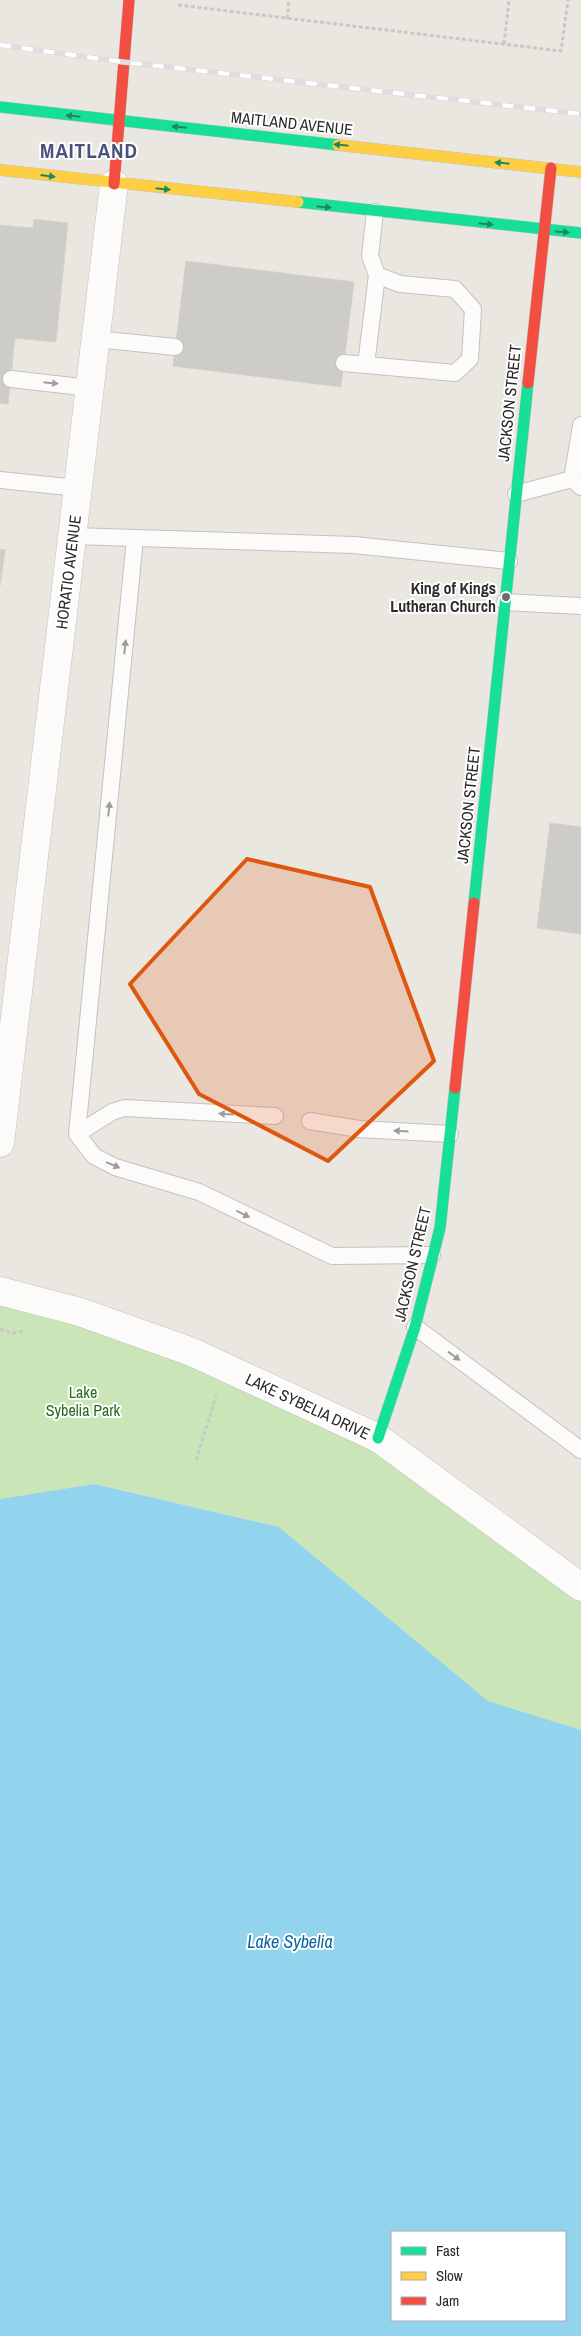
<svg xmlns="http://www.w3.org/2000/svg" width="581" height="2336" font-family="'Archivo Narrow',sans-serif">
<rect width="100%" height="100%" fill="#eae6e0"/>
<path fill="#cae6b8" d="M0,1291L378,1438L581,1590V1730L488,1701L279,1527L94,1484L0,1499Z"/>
<path fill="#92d3ed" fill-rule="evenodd" d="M94,1484L279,1527L488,1701L581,1730V2336H0V1499ZM392,2232H565V2320H392Z"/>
<path fill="#ceccc7" stroke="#d5d2cc" d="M34,219L68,223L56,342L15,338L8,404L0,403V225L33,228Z
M186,261L354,282L341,387L173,366Z
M0,549L5,550L0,586Z
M550,823L581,827V934L537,928Z"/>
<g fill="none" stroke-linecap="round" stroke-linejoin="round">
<defs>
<path id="lane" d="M96,339L175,347
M344,363L455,373L470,359L473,309L455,289L400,284L377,275L370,256L375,212
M366,365L377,275
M11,379L90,388
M572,479L581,425
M0,480L78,488
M516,494L572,479L581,487
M73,536L354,545L509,561
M135,538L77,1134L94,1156L115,1167L199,1192L332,1256L432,1255
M505,602L581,606
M310,1121L359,1129L450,1134
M77,1134L112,1112L124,1108L275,1116
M415,1327L581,1450"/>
<path id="street" d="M0,1143L114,184
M0,1291L80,1312L192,1352L378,1438L581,1587"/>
<path id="fast" d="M0,107L338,145
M298,202L581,233
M474,903L528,383
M378,1438L415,1327L440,1228L455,1088"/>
<path id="slow" d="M338,145L581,172
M0,170L298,202"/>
<path id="jam" d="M114,184L129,0
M528,383L551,168
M455,1088L474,903"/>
</defs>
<use href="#lane" stroke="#c3c2c1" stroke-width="18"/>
<use href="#street" stroke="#c3c2c1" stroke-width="29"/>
<use href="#fast" stroke="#c3c2c1" stroke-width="12"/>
<use href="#slow" stroke="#c3c2c1" stroke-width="12"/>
<use href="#jam" stroke="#c3c2c1" stroke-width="12"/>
<path stroke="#c8c8c7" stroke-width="3" stroke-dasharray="4 2.5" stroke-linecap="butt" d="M178,5L561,51L568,0
M287,19L289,0
M504,44L509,0
M0,1329L12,1333L24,1331
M196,1460L216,1396"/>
<use href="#lane" stroke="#fcfbfa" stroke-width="16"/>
<use href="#street" stroke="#fcfbfa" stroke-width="28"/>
<use href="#fast" stroke="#16e098" stroke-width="11"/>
<use href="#slow" stroke="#ffcf43" stroke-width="11"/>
<use href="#jam" stroke="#f24e42" stroke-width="11"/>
<defs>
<path id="rail" d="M0,45L123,62L581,114"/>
</defs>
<use href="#rail" stroke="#dededf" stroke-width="5.5"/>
<use href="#rail" stroke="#fff" stroke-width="4" stroke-dasharray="11" stroke-linecap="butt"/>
</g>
<defs><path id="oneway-solid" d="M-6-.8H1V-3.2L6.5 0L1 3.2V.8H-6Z" transform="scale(1.25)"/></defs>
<g fill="#208662">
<use href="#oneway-solid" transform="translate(73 116) rotate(-174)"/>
<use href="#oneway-solid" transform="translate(179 127) rotate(-174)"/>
<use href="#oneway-solid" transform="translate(341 145) rotate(-174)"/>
<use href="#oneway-solid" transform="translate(502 163) rotate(-174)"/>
<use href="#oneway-solid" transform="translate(48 176) rotate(7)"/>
<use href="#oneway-solid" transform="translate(163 189) rotate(6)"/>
<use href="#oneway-solid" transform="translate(324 207) rotate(6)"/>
<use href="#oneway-solid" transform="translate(486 224) rotate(6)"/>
<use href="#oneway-solid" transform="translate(562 232) rotate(4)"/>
</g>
<g fill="#9e9d9d">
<use href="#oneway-solid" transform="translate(51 383) rotate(6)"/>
<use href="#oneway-solid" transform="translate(125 647) rotate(-84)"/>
<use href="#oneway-solid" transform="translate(109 809) rotate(-84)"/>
<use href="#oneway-solid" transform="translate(226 1114) rotate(-177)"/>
<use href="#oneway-solid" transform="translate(401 1131) rotate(-177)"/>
<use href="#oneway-solid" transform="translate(113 1165) rotate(23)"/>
<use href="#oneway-solid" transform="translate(243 1214) rotate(27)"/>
<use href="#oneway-solid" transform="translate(454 1356) rotate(36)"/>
</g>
<path fill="#df570e" fill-opacity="0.2" stroke="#df570e" stroke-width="4" stroke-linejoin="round" d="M247,859L370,887L434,1061L328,1161L199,1094L130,984Z"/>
<circle fill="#6e6c6a" stroke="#fff" stroke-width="2" cx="506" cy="597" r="5"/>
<g text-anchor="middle" stroke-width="4" stroke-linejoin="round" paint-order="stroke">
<g font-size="16" fill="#2b2b2b" stroke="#fff">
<text transform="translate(292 123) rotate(6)" y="6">MAITLAND AVENUE</text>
<text transform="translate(509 403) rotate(-84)" y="6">JACKSON STREET</text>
<text transform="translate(68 572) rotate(-83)" y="6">HORATIO AVENUE</text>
<text transform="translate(468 805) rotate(-84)" y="6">JACKSON STREET</text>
<text transform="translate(412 1264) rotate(-77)" y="6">JACKSON STREET</text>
<text transform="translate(308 1406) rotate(25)" y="6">LAKE SYBELIA DRIVE</text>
</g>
<g font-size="16" font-weight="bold" fill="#2b2b2b" stroke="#fff" text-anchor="end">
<text x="496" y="594">King of Kings<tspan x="496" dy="18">Lutheran Church</tspan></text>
</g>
<g font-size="16" fill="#276c18" stroke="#fff">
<text x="83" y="1398">Lake<tspan x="83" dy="18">Sybelia Park</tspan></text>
</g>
<g font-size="18" font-style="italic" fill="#0968a2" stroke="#fff">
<text x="290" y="1948">Lake Sybelia</text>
</g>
<g font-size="21" font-weight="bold" letter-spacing="1" fill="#49517e" stroke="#fff">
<text x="89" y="158">MAITLAND</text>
</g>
</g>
<rect x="391" y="2231" width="175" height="90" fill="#ffffff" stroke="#aaaaaa"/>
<rect x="401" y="2247" width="25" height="8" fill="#16e098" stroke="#aaaaaa"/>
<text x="436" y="2256" font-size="15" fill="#2b2b2b">Fast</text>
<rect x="401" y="2272" width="25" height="8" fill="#ffcf43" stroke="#aaaaaa"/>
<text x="436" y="2281" font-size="15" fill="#2b2b2b">Slow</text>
<rect x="401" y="2297" width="25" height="8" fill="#f24e42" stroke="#aaaaaa"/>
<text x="436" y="2306" font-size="15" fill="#2b2b2b">Jam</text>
</svg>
